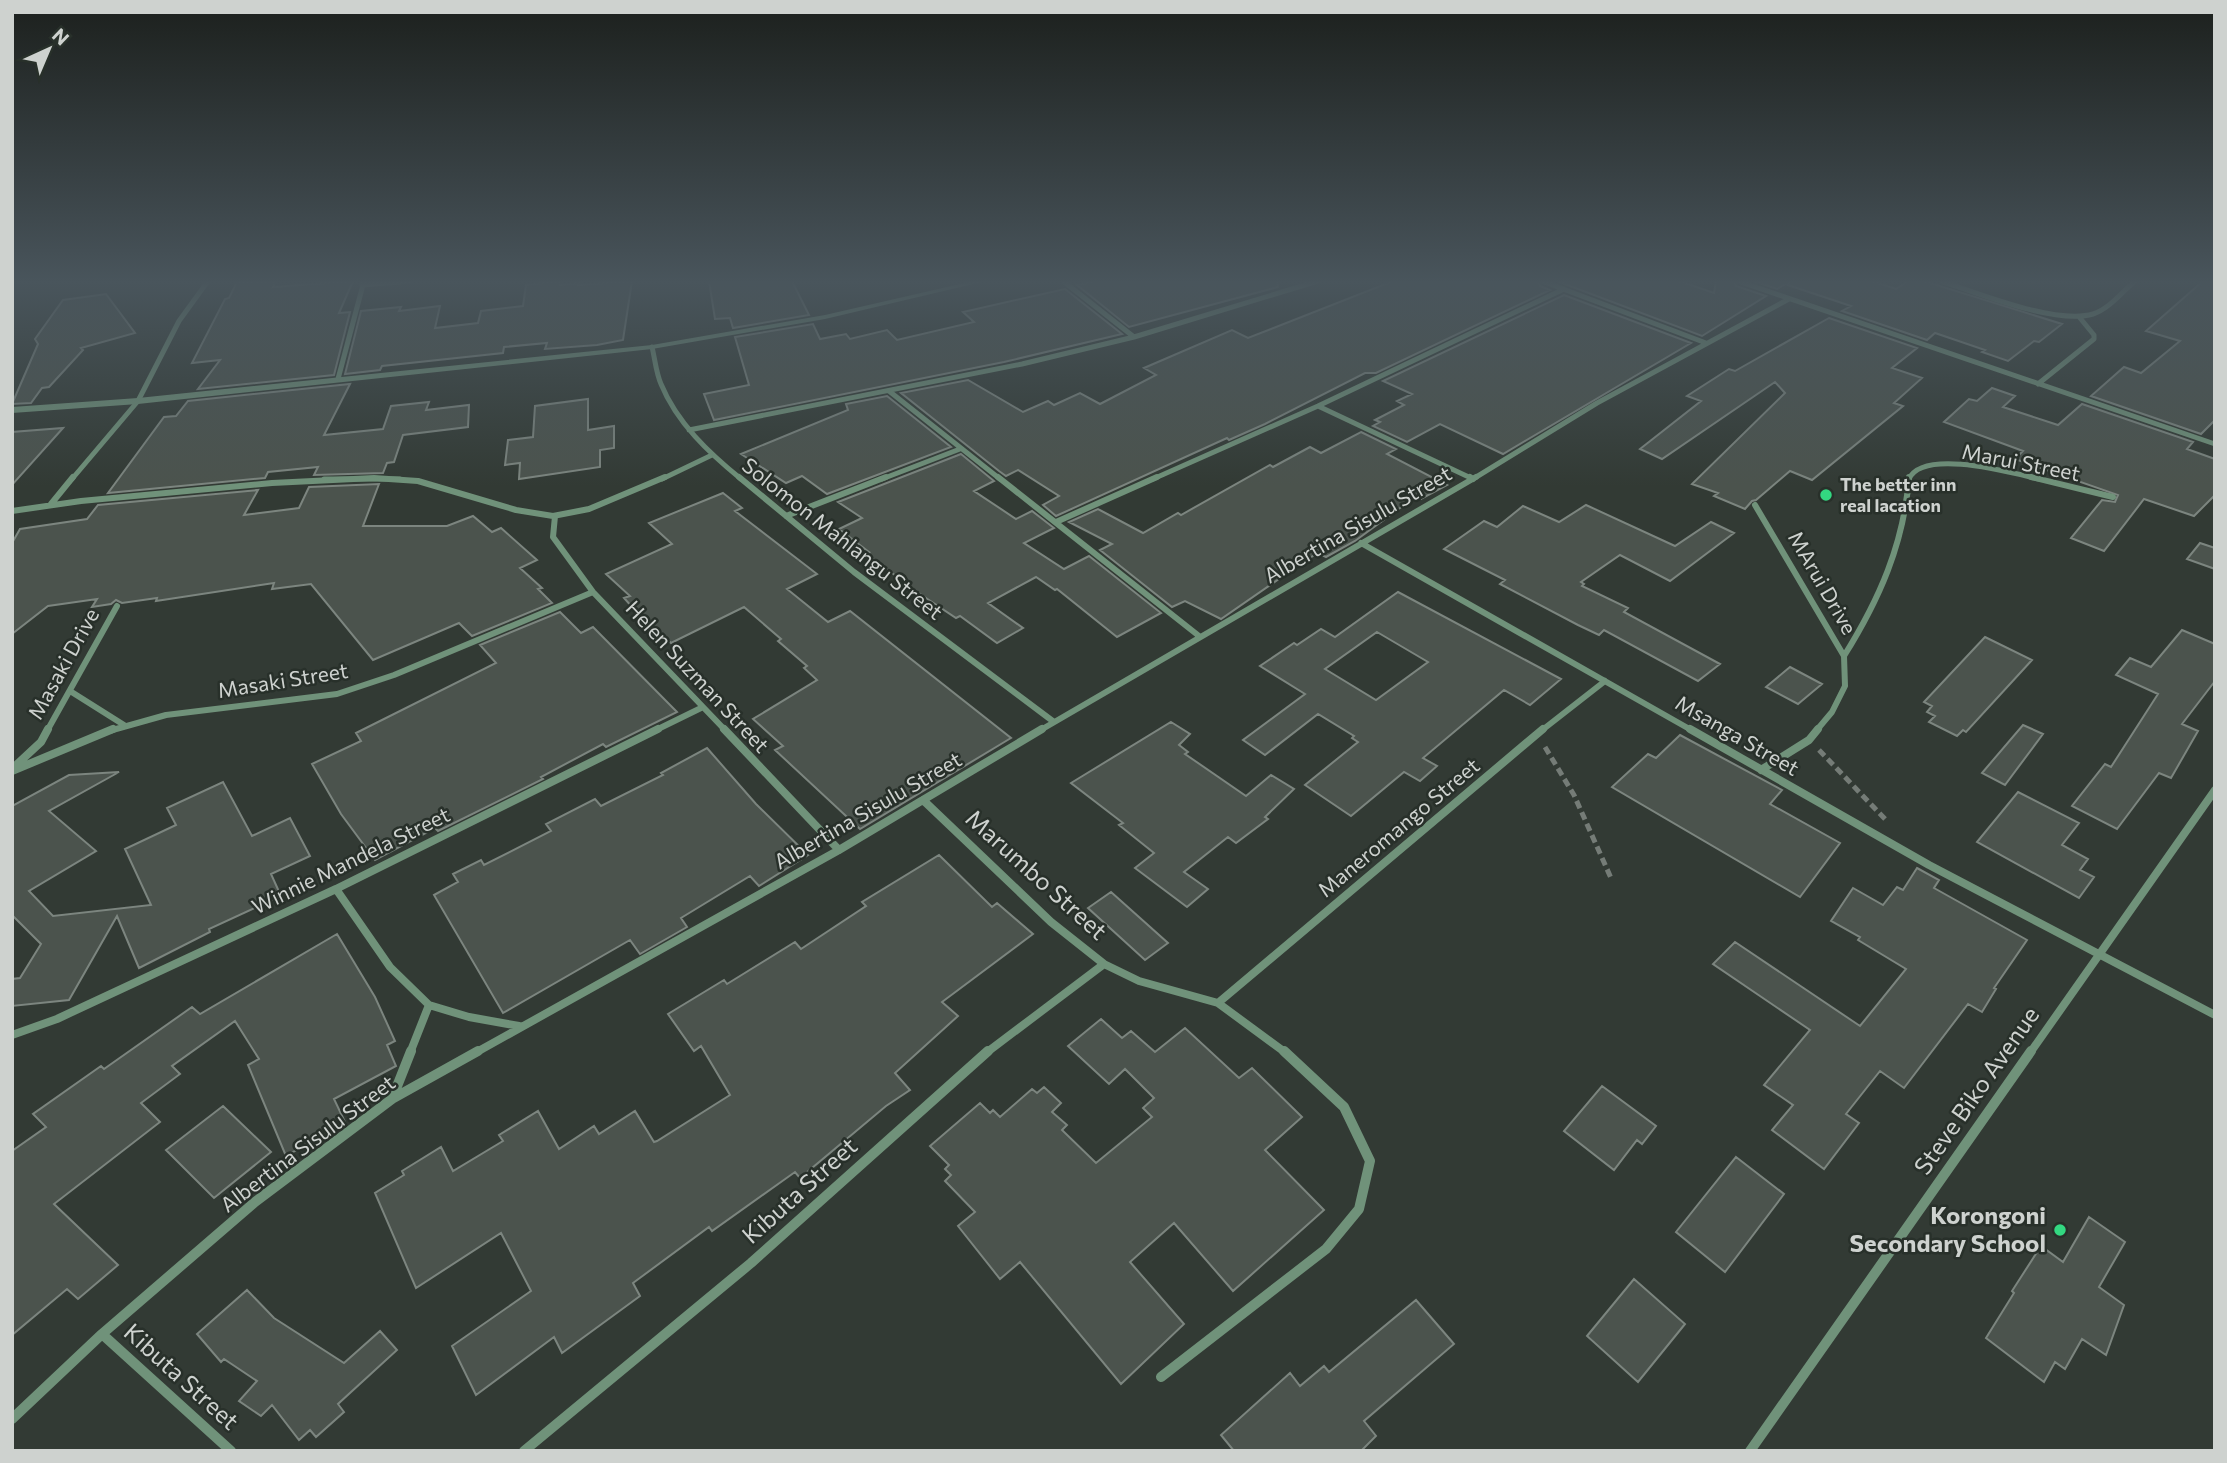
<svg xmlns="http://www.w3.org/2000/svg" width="2227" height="1463" font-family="Commissioner,sans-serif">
<rect width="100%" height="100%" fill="#323a34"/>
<path fill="#4b534d" stroke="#7c857f" stroke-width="2" fill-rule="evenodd" d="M276,281L273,287L353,281L339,313L350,312L334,375L198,389L220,360L192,363L225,299L229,298L237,282Z
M559,281L560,285L579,283L578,285L632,281L623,340L597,345L545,349L547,343L504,347L503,353L382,366L380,370L345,374L361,311L401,307L399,311L440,306L435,328L478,323L481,311L523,306L526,285Z
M709,281H792L809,315L733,328L730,318L715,319Z
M1096,281H1277L1278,287L1129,327L1077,285Z
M1393,281H1537L1540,286L1550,290L1376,373H1365L1265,424L1229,440L1227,438L1056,516L1043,505L1059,496L1018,470L1006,476L999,471L901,393L968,380L1023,412L1048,401L1054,405L1080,393L1100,404L1156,375L1144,368L1232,330L1248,338Z
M1557,281H1679L1714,293L1716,281H1733L1736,286L1766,296L1702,336Z
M1754,281H1872L1896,289L1908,281H1924L2062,324L2039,342L2034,341L2008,361L1982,352L1985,350L1935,333L1927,340L1842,311L1851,306L1788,285L1789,282L1777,289Z
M2203,281H2215V420L2201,434L2091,396L2124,367L2141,373L2180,341L2146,331Z
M1065,289L1122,334L1004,362L714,420L704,394L749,385L735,337L813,324L820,339L846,334L850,339L887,330L897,340L974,322L963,312Z
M106,294L135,333L81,348L83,350L49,387L42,388L31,403L12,404L38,344L35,339L63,300Z
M1564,295L1691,343L1503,454L1440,424L1407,442L1373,426L1380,422L1375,420L1404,405L1397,401L1412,394L1383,381Z
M1829,318L1917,348L1892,368L1922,378L1894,403L1903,406L1812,480L1790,471L1756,500L1752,501L1745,509L1714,496L1718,493L1692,484L1785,393L1775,382L1662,459L1640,449L1701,401L1687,396L1729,369L1735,371Z
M350,384L324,435L383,429L391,406L429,402L426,410L469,405L468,427L403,435L394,462L387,463L383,473L314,475L318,467L268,472L265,478L108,493L164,417L176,416L188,401Z
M1992,388L2015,396L2003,407L2058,425L2082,404L2193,442L2187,449L2215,459V495L2194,516L2144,499L2104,551L2071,538L2102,500L2115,502L2118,495L2015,459L2023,451L1944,422L1969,399L1977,401Z
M887,396L951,447L827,494L802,476L786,483L741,454L848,410L846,404Z
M588,399V430L614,426V448L600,450V467L519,479L520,463L505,465L508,440L533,437L535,406Z
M63,428L12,485V432Z
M1361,432L1396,449L1387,454L1447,485L1421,499L1415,497L1355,541L1326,557L1318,553L1277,578L1279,579L1221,619L1185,601L1172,607L1100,550L1112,544L1069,522L1098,509L1143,533L1178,513L1181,515L1270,465L1273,467L1310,447L1321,453Z
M961,454L994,481L974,491L1016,519L1032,511L1054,528L1024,543L1064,569L1089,556L1161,613L1117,637L1057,589L1055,590L1036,577L988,603L1023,628L997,643L960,616L956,618L923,596L865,553L869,552L839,529L862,518L838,502Z
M379,484L363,526H447L473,516L492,532L501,528L537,560L520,568L542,588L538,589L552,603L472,636L459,623L373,660L311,584L272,589L274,583L156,601L157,598L122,603L116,600L111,604L92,607L97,599L48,606L12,634V543L20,529L87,519L98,505L258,490L244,515L299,508L309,487Z
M723,493L742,508L735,511L817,574L787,589L828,622L850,611L1011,738L860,829L775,750L783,746L753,719L817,680L804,668L807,666L778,641L781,639L744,607L671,643L633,608L624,598L630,596L606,574L672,544L649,523Z
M1586,505L1675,546L1711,522L1734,533L1670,581L1620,555L1581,582L1584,584L1582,586L1628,608L1624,612L1720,664L1698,681L1604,630L1599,635L1578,625L1500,584L1505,580L1444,549L1484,521L1497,527L1523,506L1559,522Z
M2200,543L2215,548V569L2187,559Z
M1398,592L1561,679L1530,705L1504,690L1423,758L1437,766L1420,781L1404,772L1351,816L1305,785L1358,742L1352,738L1354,736L1318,714L1265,755L1243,740L1305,694L1260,666L1294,643L1297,645L1321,629L1335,637ZM1377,632L1428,662L1376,700L1325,669Z
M560,612L581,633L593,627L677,712L606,747L603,744L541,777L543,779L438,831L435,828L375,860L341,814L312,764L361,741L356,733L496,663L480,645Z
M2182,630L2215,644V681L2182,724L2198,731L2171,778L2159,773L2117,829L2072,806L2105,764L2111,767L2158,694L2116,675L2130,658L2151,667Z
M1985,637L2032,660L1966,732L1963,730L1957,736L1929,722L1935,716L1927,712L1932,706L1924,702Z
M1790,667L1822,684L1798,704L1766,687Z
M1171,722L1190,734L1179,745L1188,752L1185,754L1246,796L1271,775L1294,789L1265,817L1268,819L1236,843L1228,837L1184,872L1208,889L1187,907L1135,868L1154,853L1119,825L1123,823L1071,783Z
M2023,725L2043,734L2005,785L1982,773Z
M1680,735L1782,790L1770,804L1840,843L1800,897L1612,787L1648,754L1656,758Z
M707,748L756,804L808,855L759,886L750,876L681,918L687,927L640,954L630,940L503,1013L434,895L458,882L453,874L481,860L484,865L551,831L546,824L595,799L601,806L663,775L661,773Z
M119,772L49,811L96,851L29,891L53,916L151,905L125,849L176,825L167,808L223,782L252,836L290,818L310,856L271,874L281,896L209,929L210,932L139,968L117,916L69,1000L12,1006V979L20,978L41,944L12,915V806L69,775Z
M2018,792L2079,823L2062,845L2088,859L2080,870L2094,877L2079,898L1977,842Z
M939,855L992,907L997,903L1033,934L942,1002L958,1016L895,1073L910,1090L886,1106L800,1178L795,1172L712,1231L709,1227L633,1283L640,1296L562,1353L554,1337L476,1395L452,1346L531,1291L501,1233L416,1288L375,1193L404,1175L402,1171L441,1147L453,1171L503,1141L499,1135L538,1111L559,1149L594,1126L599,1134L635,1111L654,1142L657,1141L730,1095L701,1046L694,1051L668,1014L724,980L727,984L795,942L801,949L866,906L862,902Z
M1917,868L1939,880L1934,888L2027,940L1994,988L1996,989L1982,1012L1968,1004L1904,1088L1880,1071L1846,1114L1859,1123L1824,1169L1772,1130L1793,1105L1764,1085L1810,1030L1713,964L1735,942L1860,1026L1906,969L1858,940L1860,937L1831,921L1853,888L1883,905L1897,887L1903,890Z
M1111,892L1168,943L1145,960L1088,908Z
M337,934L375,997L395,1041L387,1045L396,1066L334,1099L345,1122L286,1156L248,1065L259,1059L235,1021L172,1066L180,1074L141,1103L160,1122L54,1204L118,1265L78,1299L67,1289L12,1335V1151L46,1127L33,1114L101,1066L104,1069L192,1007L200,1014Z
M1101,1019L1122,1038L1131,1031L1155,1052L1185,1028L1239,1078L1252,1068L1302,1117L1265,1150L1324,1210L1233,1291L1174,1223L1130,1262L1184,1324L1121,1384L1020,1262L1000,1279L958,1226L975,1212L945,1181L951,1175L945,1169L949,1165L930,1146L980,1103L990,1113L993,1110L1000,1117L1032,1089L1037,1093L1044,1087L1061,1103L1052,1112L1067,1125L1062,1130L1096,1163L1152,1117L1143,1108L1154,1098L1125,1069L1109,1084L1068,1046Z
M1602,1086L1656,1126L1642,1144L1637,1140L1614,1170L1564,1131Z
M223,1106L271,1152L214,1198L166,1150Z
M1736,1157L1784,1194L1725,1272L1676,1232Z
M2089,1217L2125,1242L2099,1287L2124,1305L2106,1355L2082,1339L2065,1369L2055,1362L2044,1382L1986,1338L2014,1293L2012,1291L2041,1246L2063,1262Z
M1634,1279L1685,1324L1638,1382L1587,1336Z
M247,1290L274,1318L344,1363L380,1331L397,1350L338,1404L344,1412L316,1437L310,1430L299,1440L272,1405L261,1416L239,1401L257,1381L224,1359L221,1362L197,1334Z
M1416,1300L1454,1344L1364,1421L1376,1436L1361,1451H1234L1221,1435L1290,1373L1300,1386L1324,1366L1329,1372Z"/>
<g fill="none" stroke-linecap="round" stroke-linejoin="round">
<path stroke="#757c77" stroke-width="5" stroke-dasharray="8 4.5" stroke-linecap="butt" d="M1545,747L1574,795L1611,878
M1819,750L1886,820"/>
<path stroke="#70927a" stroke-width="5" d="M1063,281L1134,337
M1542,281L1706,343
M1738,281L2215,444
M1941,281C1978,293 2056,325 2093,314C2109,309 2122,292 2135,281
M362,285L410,281
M652,347C655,359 656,373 661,384C677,423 709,453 741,479
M338,379L364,281
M2038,384L2094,339V335L2080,318
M889,391L1000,479
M1318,406L1473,479
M689,430L1022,364L1134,337L1318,281
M72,479L138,401L179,321L208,281
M324,479H400
M662,479L712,455
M882,479L960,449
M1153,479L1318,406L1564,289
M1473,479L1597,403L1789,299
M1909,479C1923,448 2012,473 2039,479"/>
<path stroke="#70927a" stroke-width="6" d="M739,477L854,572L1054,722
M998,477L1199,636
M1470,477L1473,479
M2031,477L2113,497
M51,504L73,477
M1755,505L1844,656L1845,686L1832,712L1816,731
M12,511L81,501L272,483L374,478L418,481L516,510L553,516L589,509L665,477
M555,516L553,537L593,592L726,731
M786,516L886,477
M1056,522L1157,477
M1361,543L1693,731
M1844,656C1879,600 1904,544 1909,477
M70,691L124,725
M47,731L117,606
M109,731L166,715L337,694L394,675L593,592
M654,731L701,708
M1039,731L1476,477
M1541,731L1605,681"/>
<path stroke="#70927a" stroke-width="8" d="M724,729L839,850
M1690,729L1929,865L2215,1015
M13,768L41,742L48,729
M1761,770L1809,740L1818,729
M12,771L113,729
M923,800L1051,922L1104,964L1139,981L1218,1003L1286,1053
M336,889L390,967L429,1005L469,1017L519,1026
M1218,1003L1543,729
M12,1035L57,1019L336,889L658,729
M410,1053L429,1005
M475,1053L839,850L1042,729
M986,1053L1104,964
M2030,1053L2215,790"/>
<path stroke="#70927a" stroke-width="10" d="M392,1099L411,1051
M102,1334L231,1451
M1161,1377L1326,1249L1359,1209L1370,1161L1344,1107L1284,1051
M12,1419L102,1334L255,1202L392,1099L478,1051
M524,1451L751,1263L988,1051
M1750,1451L2031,1051"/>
<path fill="#70927a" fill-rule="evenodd" d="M973,281H986L825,319L652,349L138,404L12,413V407L138,398L652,345L825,315Z"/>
</g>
<linearGradient id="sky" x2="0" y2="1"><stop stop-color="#1c201d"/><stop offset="0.58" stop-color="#49555c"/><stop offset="1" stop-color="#49555c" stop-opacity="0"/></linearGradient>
<rect width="2227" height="486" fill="url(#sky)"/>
<g fill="#33d881" stroke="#28302a" stroke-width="2.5">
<circle cx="1826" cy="495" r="7"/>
<circle cx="2060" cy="1230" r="7"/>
</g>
<g text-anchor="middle" stroke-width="5" stroke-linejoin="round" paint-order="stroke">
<g font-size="18" font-weight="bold" fill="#ced2cf" stroke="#28302a" text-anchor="start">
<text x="1840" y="491">The better inn<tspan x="1840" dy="21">real lacation</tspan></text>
</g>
<g font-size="21" fill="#ced2cf" stroke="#28302a">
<text transform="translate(2021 463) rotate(11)" y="7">Marui Street</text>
<text transform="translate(1358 525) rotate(-30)" y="7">Albertina Sisulu Street</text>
<text transform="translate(842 539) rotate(38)" y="7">Solomon Mahlangu Street</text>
<text transform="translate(1822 583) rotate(60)" y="7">MArui Drive</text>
<text transform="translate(64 664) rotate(-61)" y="7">Masaki Drive</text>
<text transform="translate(697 677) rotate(47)" y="7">Helen Suzman Street</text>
<text transform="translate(283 681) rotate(-9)" y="7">Masaki Street</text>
<text transform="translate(1737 736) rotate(30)" y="7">Msanga Street</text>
<text transform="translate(868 811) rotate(-30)" y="7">Albertina Sisulu Street</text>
<text transform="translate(1399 828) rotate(-40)" y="7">Maneromango Street</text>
<text transform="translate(351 861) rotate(-26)" y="7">Winnie Mandela Street</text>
<text transform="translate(308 1144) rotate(-37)" y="7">Albertina Sisulu Street</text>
</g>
<g font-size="24" fill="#ced2cf" stroke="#28302a">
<text transform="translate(1036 875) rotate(42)" y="8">Marumbo Street</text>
<text transform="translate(1977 1091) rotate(-55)" y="8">Steve Biko Avenue</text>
<text transform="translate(800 1191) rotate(-42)" y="8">Kibuta Street</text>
<text transform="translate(181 1377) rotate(42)" y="8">Kibuta Street</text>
</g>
<g font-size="24" font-weight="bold" fill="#ced2cf" stroke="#28302a" text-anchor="end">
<text x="2046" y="1224">Korongoni<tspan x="2046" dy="28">Secondary School</tspan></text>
</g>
</g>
<rect width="2227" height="1463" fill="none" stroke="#ced2cf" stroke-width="28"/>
<g transform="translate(49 49) rotate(44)" stroke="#28302a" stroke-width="5" paint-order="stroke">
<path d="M0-5L12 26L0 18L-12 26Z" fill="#ced2cf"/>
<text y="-10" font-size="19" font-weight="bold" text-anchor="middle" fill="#ced2cf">N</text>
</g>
</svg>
